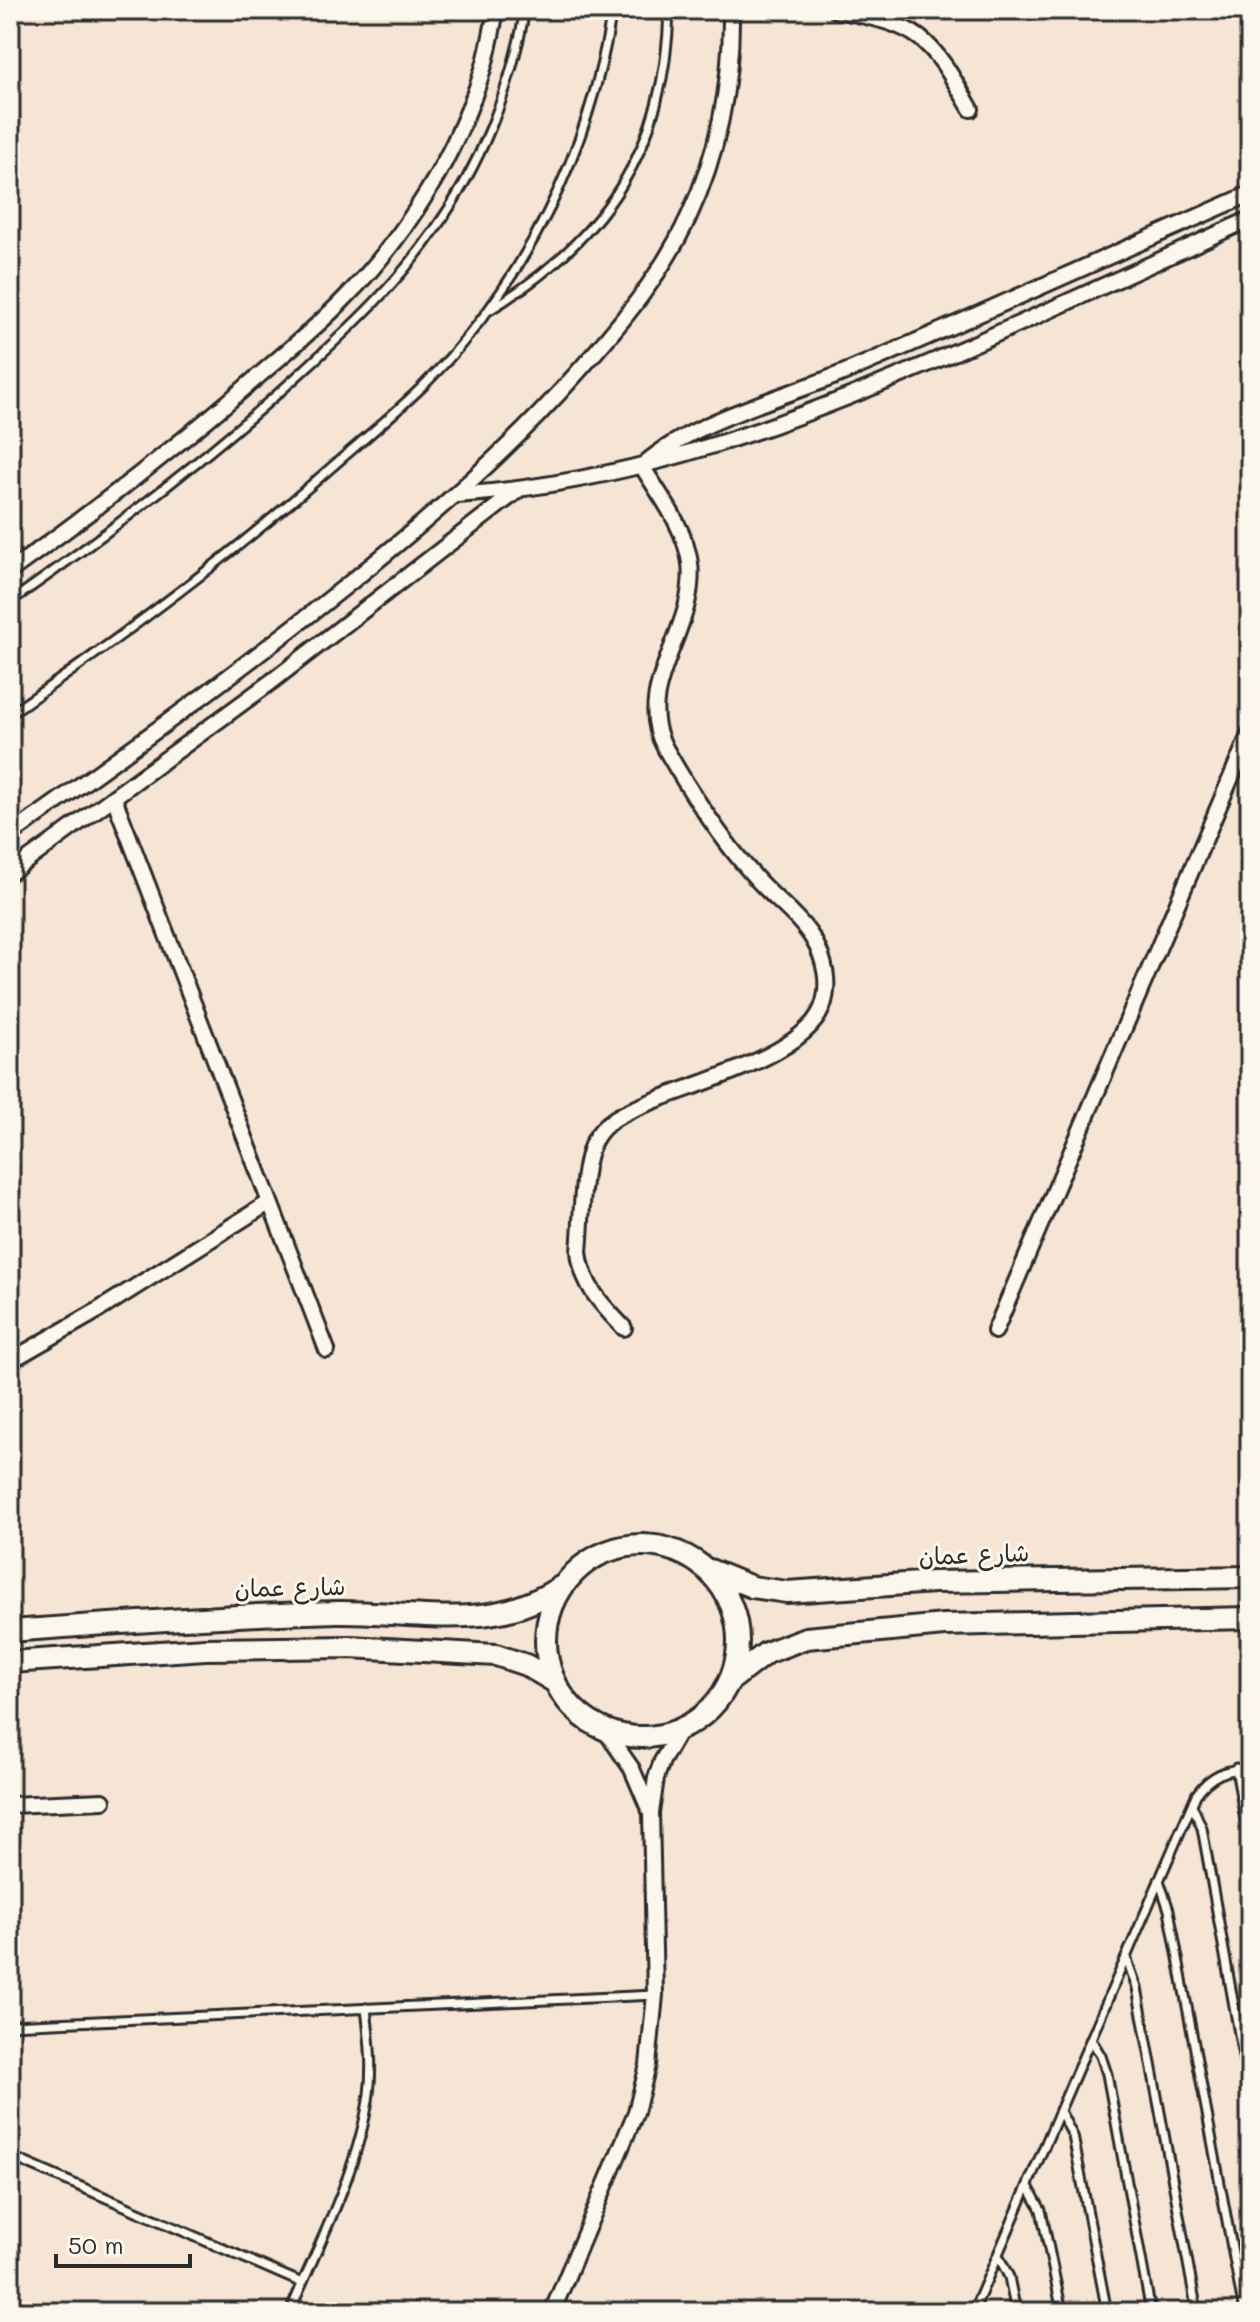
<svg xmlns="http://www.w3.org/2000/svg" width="1260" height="2322" font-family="Mali,'Playpen Sans Arabic',sans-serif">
<rect width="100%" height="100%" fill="#f6e4d5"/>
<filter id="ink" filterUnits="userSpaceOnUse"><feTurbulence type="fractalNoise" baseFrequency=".0125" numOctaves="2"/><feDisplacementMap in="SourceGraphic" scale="16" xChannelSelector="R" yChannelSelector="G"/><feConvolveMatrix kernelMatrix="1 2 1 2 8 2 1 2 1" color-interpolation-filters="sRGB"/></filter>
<g filter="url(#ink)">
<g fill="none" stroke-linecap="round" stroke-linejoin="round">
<defs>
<path id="lane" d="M488,311C605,240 666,149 669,10
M10,602C113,530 213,454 305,369C351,327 397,284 433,232C480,167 511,89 525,10
M10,714C116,641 221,564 318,479C352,449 389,419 422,387C523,287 591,150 612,10
M1236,1768L1250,1849
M1192,1805L1202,1828L1250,2095
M1159,1880L1169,1910L1244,2312
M1126,1957L1137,1988L1197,2312
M10,2025L655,1995
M1091,2039L1101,2056L1107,2074L1151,2312
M1060,2111L1073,2136L1107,2312
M10,2156L302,2283
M1028,2186L1041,2210L1062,2312
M998,2255L1009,2277L1016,2312
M290,2312C319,2243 359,2168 369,2094C373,2065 369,2036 366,2008
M973,2312L1196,1795C1210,1775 1226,1769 1250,1768"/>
<path id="street" d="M836,10C922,26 928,35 971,109
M457,495C637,483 798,421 962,349C1058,307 1154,263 1250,219
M10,571C92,512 172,451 248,385C280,357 314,330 343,300C406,237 457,154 483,69C489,50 492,30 496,10
M114,798L327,1350
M10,835C124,755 237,673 346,586C428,520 507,453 577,373C620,325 662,275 689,216C719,151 732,81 731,10
M10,873L271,682L517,491
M624,1328C601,1304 582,1285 579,1251C582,1222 581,1168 593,1143C605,1117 632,1110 656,1100C701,1082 803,1055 822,1008C831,985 825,959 813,939C798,915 773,898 755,877C724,843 688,789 665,748C631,687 698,631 690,563C685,527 660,496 642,466C695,419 784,398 850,370C984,313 1117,252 1250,194
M995,1331L1250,733
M10,1361L97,1311L270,1202
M605,1730L632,1769L649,1809
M10,1805L103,1801
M552,2312L636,2112L648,2065L655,1995L651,1813L656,1778L662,1761L680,1730"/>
<path id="secondary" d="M546 1641a96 96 0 1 1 192 0a96 96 0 1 1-192 0Z
M710,1570L752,1587L787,1592L934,1582L1250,1577
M10,1631C119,1623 228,1615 337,1612C388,1611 445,1622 495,1613C519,1609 542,1599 562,1586
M10,1662L205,1649L350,1647L496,1655L526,1665L555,1682
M731,1680L766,1653L806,1638L944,1625L1250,1618"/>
</defs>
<use href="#lane" stroke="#2b2b2b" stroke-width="13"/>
<use href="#street" stroke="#2b2b2b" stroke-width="20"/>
<use href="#secondary" stroke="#2b2b2b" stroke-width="26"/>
<use href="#lane" stroke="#fbf7ec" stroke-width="7"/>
<use href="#street" stroke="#fbf7ec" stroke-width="14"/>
<use href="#secondary" stroke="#fbf7ec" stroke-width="20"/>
</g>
</g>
<g text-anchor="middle" stroke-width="6" stroke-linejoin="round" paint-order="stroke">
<g font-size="24" fill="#2b2b2b" stroke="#fbf7ec">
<text transform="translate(974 1555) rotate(-2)" y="8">شارع عمان</text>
<text transform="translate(290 1588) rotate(-1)" y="8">شارع عمان</text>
</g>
</g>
<rect width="1260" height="2322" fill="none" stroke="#fbf7ec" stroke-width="40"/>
<rect x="20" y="20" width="1220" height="2282" fill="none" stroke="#2b2b2b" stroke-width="3" filter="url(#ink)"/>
<path d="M56 2254v12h134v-12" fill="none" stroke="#2b2b2b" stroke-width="4"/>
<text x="68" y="2254" font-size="24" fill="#2b2b2b" stroke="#fbf7ec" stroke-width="6" paint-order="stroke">50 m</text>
</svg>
